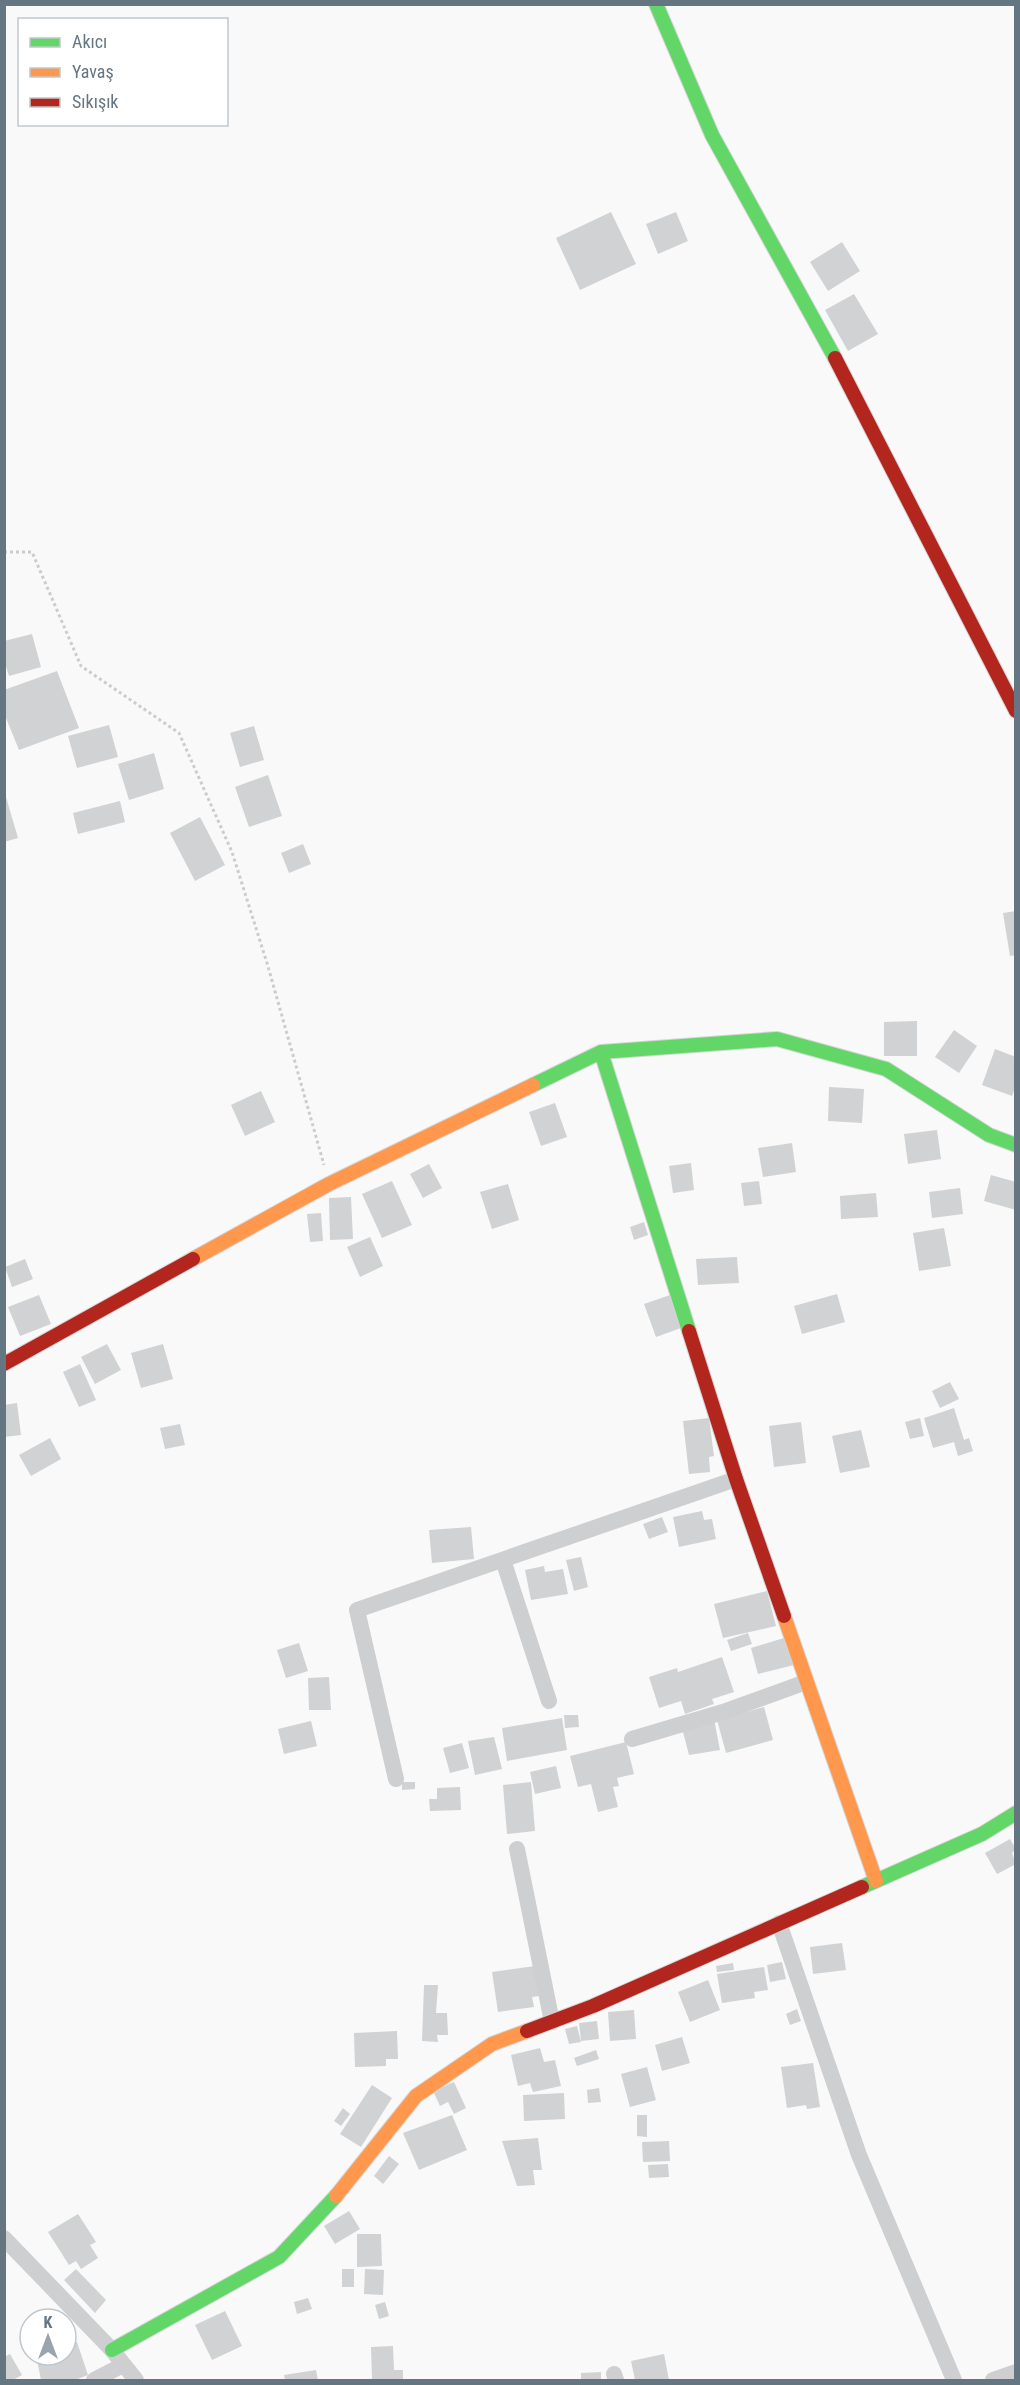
<svg xmlns="http://www.w3.org/2000/svg" width="1020" height="2385" font-family="'Roboto Condensed',sans-serif">
<rect width="100%" height="100%" fill="#f9f9f9"/>
<path fill="#d0d2d3" d="M611,212L636,264L580,290L556,238Z
M676,212L688,241L658,254L646,224Z
M842,242L860,271L828,291L810,262Z
M854,294L878,334L848,351L825,310Z
M32,634L41,667L9,676L4,660V641Z
M57,671L79,728L19,750L4,713V690Z
M109,725L118,757L77,768L68,736Z
M254,726L264,760L240,767L230,733Z
M154,753L164,789L129,800L118,764Z
M268,775L282,816L249,827L235,787Z
M4,797H6L18,838L4,842Z
M120,801L125,822L78,834L73,813Z
M200,817L225,865L195,881L170,833Z
M303,844L311,864L289,873L281,853Z
M1016,911V955L1010,956L1003,913Z
M917,1021V1056H884V1022Z
M954,1030L977,1046L959,1073L935,1057Z
M995,1049L1016,1057V1085L1012,1096L982,1085Z
M829,1087L864,1089L862,1123L828,1121Z
M261,1091L275,1122L245,1136L231,1105Z
M555,1103L567,1137L541,1146L529,1112Z
M937,1130L941,1159L908,1164L904,1134Z
M792,1143L796,1172L763,1177L758,1148Z
M691,1163L694,1190L673,1193L669,1166Z
M429,1164L442,1188L423,1198L410,1174Z
M991,1175L1016,1182V1210L984,1201Z
M392,1181L412,1225L382,1238L362,1194Z
M759,1181L762,1204L744,1206L741,1183Z
M508,1184L519,1220L492,1229L480,1192Z
M960,1188L963,1214L932,1218L929,1192Z
M876,1193L878,1217L841,1219L840,1196Z
M351,1197L353,1239L330,1240L329,1198Z
M321,1213L323,1241L310,1242L307,1214Z
M644,1222L648,1235L634,1240L630,1227Z
M944,1228L951,1266L919,1271L913,1233Z
M370,1237L383,1266L360,1277L347,1247Z
M737,1257L739,1283L698,1285L696,1259Z
M25,1259L33,1279L12,1287L5,1267Z
M837,1294L845,1322L802,1334L794,1306Z
M39,1295L51,1324L20,1336L8,1307Z
M670,1295L681,1328L656,1337L644,1304Z
M107,1344L121,1370L95,1384L81,1357Z
M163,1344L173,1379L141,1388L131,1353Z
M80,1364L96,1400L79,1407L63,1372Z
M950,1382L959,1399L940,1408L932,1391Z
M17,1403L21,1435L4,1437V1405Z
M954,1408L964,1440L969,1438L973,1451L958,1456L954,1442L933,1448L924,1418Z
M709,1418L714,1456L709,1457L710,1472L689,1474L683,1421Z
M920,1418L924,1436L910,1439L905,1422Z
M801,1422L806,1463L774,1467L769,1426Z
M180,1424L185,1445L165,1449L160,1428Z
M861,1430L870,1467L840,1473L832,1436Z
M50,1438L61,1459L31,1476L19,1455Z
M702,1511L704,1520L712,1519L716,1539L679,1547L673,1517Z
M662,1517L668,1532L649,1539L643,1524Z
M471,1527L474,1559L432,1563L429,1530Z
M581,1557L588,1587L574,1591L566,1560Z
M544,1566L545,1572L563,1569L568,1594L531,1600L525,1570Z
M767,1591L776,1626L723,1638L714,1604Z
M748,1633L752,1644L731,1651L727,1640Z
M787,1637L794,1665L758,1674L751,1648Z
M299,1643L308,1671L286,1678L277,1650Z
M722,1657L734,1692L712,1699L714,1704L685,1714L681,1701L659,1708L649,1677L677,1668L678,1672Z
M329,1677L331,1710H309L308,1678Z
M764,1707L773,1740L726,1753L717,1720Z
M564,1715H578L579,1727L565,1728Z
M562,1718L567,1750L507,1761L502,1728Z
M714,1719L720,1750L689,1755L682,1728Z
M311,1721L317,1746L284,1754L278,1729Z
M494,1737L502,1769L475,1775L468,1741Z
M626,1742L634,1774L617,1778L619,1786L613,1787L618,1807L598,1812L591,1784L578,1787L570,1756Z
M462,1743L469,1768L450,1773L443,1748Z
M556,1766L561,1788L535,1794L530,1772Z
M402,1782H415V1789L402,1790Z
M531,1782L535,1831L507,1834L503,1785Z
M460,1787L461,1810L430,1811L429,1799H437V1788Z
M1010,1839L1016,1849L1012,1853L1016,1864L997,1874L985,1853Z
M842,1943L846,1970L813,1974L810,1947Z
M782,1962L786,1979L770,1982L767,1965Z
M733,1963L734,1970L717,1972L716,1966Z
M535,1966L539,1996L532,1997L534,2007L498,2012L492,1972Z
M764,1967L768,1990L754,1992L755,1998L722,2003L717,1974Z
M708,1980L720,2010L690,2022L678,1992Z
M424,1985H438L436,2013H447L448,2035H437L438,2042L422,2041Z
M797,2009L801,2021L790,2025L786,2014Z
M634,2010L636,2039L610,2041L608,2012Z
M597,2021L599,2039L581,2041L579,2023Z
M577,2026L581,2042L569,2044L565,2029Z
M397,2031L398,2059H386V2066L355,2067L354,2033Z
M682,2037L690,2063L662,2071L655,2045Z
M540,2048L544,2062L555,2060L561,2086L533,2092L530,2083L518,2086L511,2055Z
M596,2050L599,2059L577,2066L574,2058Z
M813,2063L820,2107L807,2109L806,2105L787,2108L781,2067Z
M647,2067L656,2100L630,2107L621,2074Z
M454,2082L466,2108L454,2114L448,2102L440,2106L433,2091Z
M372,2085L392,2098L361,2147L340,2134Z
M599,2088L601,2102L588,2103L587,2090Z
M564,2093L565,2119L524,2121L523,2095Z
M343,2108L350,2114L341,2126L334,2121Z
M452,2115L467,2150L419,2170L403,2133Z
M637,2115H647V2137L637,2136Z
M538,2138L542,2170H533L535,2185L517,2186L502,2141Z
M669,2141L670,2161L643,2162L642,2142Z
M389,2156L399,2164L383,2184L374,2176Z
M668,2164L669,2177L649,2178L648,2165Z
M349,2211L360,2229L335,2244L324,2226Z
M78,2214L96,2242L90,2245L98,2258L81,2269L76,2261L69,2265L48,2232Z
M357,2234H381L382,2266L357,2267Z
M76,2269L106,2300L95,2313L64,2280Z
M342,2269H354V2287H342Z
M365,2269L384,2270L383,2295L364,2294Z
M308,2298L312,2309L297,2314L294,2302Z
M385,2302L389,2316L379,2319L375,2305Z
M225,2311L242,2346L212,2360L195,2325Z
M77,2342L88,2375L75,2380H41L36,2355H66V2344Z
M393,2346L394,2370H403V2380H372L371,2347Z
M10,2354L22,2375L13,2380H4V2357Z
M664,2354L669,2380H635L631,2361Z
M316,2370L318,2380H285L284,2375Z
M601,2372V2380H581V2373Z"/>
<g fill="none" stroke-linecap="round" stroke-linejoin="round">
<defs>
<path id="fast" d="M656,4L712,135L835,358
M601,1052L689,1331
M533,1085L601,1052L777,1039L886,1069L989,1135L1016,1145
M862,1887L982,1834L1016,1813
M112,2350L279,2257L336,2196"/>
<path id="slow" d="M193,1259L329,1184L533,1085
M784,1616L876,1881
M336,2196L416,2096L492,2044L527,2031"/>
<path id="jam" d="M835,358L1016,711
M689,1331L736,1479L784,1616
M4,1364L193,1259
M527,2031L593,2006L862,1887"/>
</defs>
<use href="#fast" stroke="#d5d6d7" stroke-width="16"/>
<use href="#slow" stroke="#d5d6d7" stroke-width="16"/>
<use href="#jam" stroke="#d5d6d7" stroke-width="16"/>
<path stroke="#cbcccd" stroke-width="3" stroke-dasharray="3 3" stroke-linecap="butt" d="M4,552H32L81,666L179,733L232,852L267,963L324,1165"/>
<path stroke="#cecfd0" stroke-width="16" d="M503,1560L549,1701
M632,1739L723,1712L806,1682
M396,1779L357,1610L736,1479
M517,1849L552,2022
M779,1923L859,2155L954,2380
M4,2238L112,2350L136,2380
M614,2374L616,2380
M94,2380L123,2365
M993,2380L1016,2372"/>
<use href="#fast" stroke="#63d668" stroke-width="14"/>
<use href="#slow" stroke="#ff974d" stroke-width="14"/>
<use href="#jam" stroke="#b3261e" stroke-width="14"/>
</g>
<rect width="1020" height="2385" fill="none" stroke="#657683" stroke-width="12"/>
<rect x="18" y="18" width="210" height="108" fill="#ffffff" stroke="#c1c8cd" stroke-width="1.5"/>
<rect x="30" y="38" width="30" height="9" fill="#63d668" stroke="#c1c8cd" stroke-width="1.5"/>
<text x="72" y="48" font-size="18" fill="#657683">Akıcı</text>
<rect x="30" y="68" width="30" height="9" fill="#ff974d" stroke="#c1c8cd" stroke-width="1.5"/>
<text x="72" y="78" font-size="18" fill="#657683">Yavaş</text>
<rect x="30" y="98" width="30" height="9" fill="#b3261e" stroke="#c1c8cd" stroke-width="1.5"/>
<text x="72" y="108" font-size="18" fill="#657683">Sıkışık</text>
<g transform="translate(48 2337)"><circle r="28" fill="#ffffff" stroke="#c1c8cd" stroke-width="1.5"/>
<path d="M0-4.5L10 22L0 15L-10 22Z" fill="#99a4ac"/>
<text y="-9" font-size="16" font-weight="bold" text-anchor="middle" fill="#657683">K</text>
</g>
</svg>
